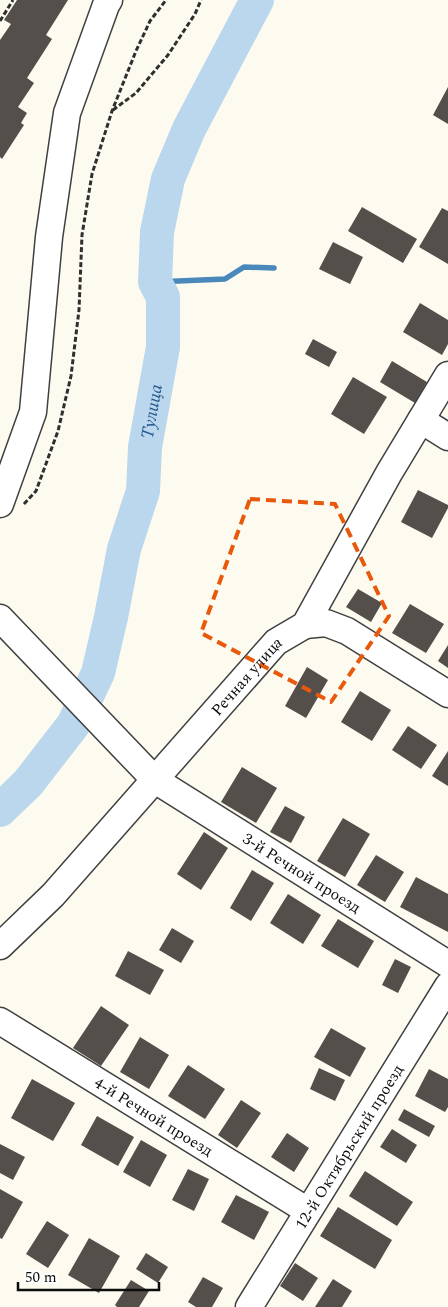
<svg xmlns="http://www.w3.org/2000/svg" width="448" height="1307" font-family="Spectral,serif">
<rect width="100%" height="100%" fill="#fdfbef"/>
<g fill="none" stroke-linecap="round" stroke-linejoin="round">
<path stroke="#4a87bb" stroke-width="5.5" d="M155,282L225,279L244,267L274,268"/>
<path stroke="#bad7ee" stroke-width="34" id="s1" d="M0,810L28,783L73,725L98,673L111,617L124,549L143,491L145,447L163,347V297L155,282L157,232L168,179L189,129L257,0"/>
</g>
<path fill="#544f4b" d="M17,0H68L46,35L52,39L27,78L34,83L18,107L27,113L21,123L24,125L2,159L0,157V40L11,24L4,20Z
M448,87V124L433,115Z
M362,207L417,239L403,263L348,231Z
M442,208L448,211V264L419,247Z
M333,242L363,257L350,284L319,269Z
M420,303L448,320V344L442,355L403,332Z
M313,339L337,352L329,367L305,354Z
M392,361L427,382L415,403L380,382Z
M353,377L387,397L364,434L331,414Z
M418,490L448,505V508L432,538L401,522Z
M358,589L382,603L371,622L346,607Z
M410,604L444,624L426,653L392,633Z
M448,645V668L438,661Z
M307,667L328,680L306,718L285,706Z
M360,691L391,710L372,741L341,722Z
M408,726L437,745L421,769L392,750Z
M448,751V786L432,776Z
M242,767L277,788L256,823L221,802Z
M285,806L305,817L291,843L270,832Z
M343,818L370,834L345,877L317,861Z
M204,832L228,848L201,890L177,874Z
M376,855L404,872L385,902L357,885Z
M252,870L274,883L251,921L230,908Z
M416,877L448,894V932L400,907Z
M288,894L321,915L303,944L270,923Z
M338,919L374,941L358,968L321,946Z
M172,928L194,941L181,963L159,950Z
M128,951L164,970L150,995L115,976Z
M395,959L411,967L398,993L382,985Z
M101,1006L129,1025L101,1066L73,1048Z
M331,1028L366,1048L350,1077L314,1057Z
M140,1037L169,1055L149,1089L120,1072Z
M188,1065L225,1089L205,1119L168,1096Z
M319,1068L345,1080L335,1101L310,1089Z
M429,1069L448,1079V1107L445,1112L415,1096Z
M32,1079L75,1103L53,1141L11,1118Z
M241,1100L261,1113L237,1148L218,1135Z
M404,1109L435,1126L429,1137L398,1120Z
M97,1116L134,1137L118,1166L81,1145Z
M392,1129L417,1145L406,1163L380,1147Z
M287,1133L309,1148L294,1172L271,1157Z
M141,1140L167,1155L150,1187L123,1172Z
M0,1144L25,1157L13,1180L0,1173Z
M188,1169L209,1179L194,1211L172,1200Z
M365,1171L413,1202L397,1226L349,1196Z
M0,1189L23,1202L2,1239L0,1238Z
M236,1195L269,1212L254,1240L221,1222Z
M338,1207L392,1240L375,1269L320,1236Z
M47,1221L69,1235L48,1268L26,1254Z
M89,1238L120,1256L99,1293L68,1275Z
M146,1253L168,1267L158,1283L136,1269Z
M295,1263L318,1278L303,1301L280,1286Z
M203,1277L223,1288L212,1307H196L188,1302Z
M333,1279L352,1291L342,1307H315Z
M131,1280L149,1291L139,1307H117L115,1305Z"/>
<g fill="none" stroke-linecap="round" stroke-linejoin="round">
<defs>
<g id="minor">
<path d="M421,420L448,437"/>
<path d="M0,504L33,412L49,237L67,113L106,5L109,0"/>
<path id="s2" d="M0,618L155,780L448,964"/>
<path d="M305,625L326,623L347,631L448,694"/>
<path id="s3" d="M0,946L53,895L276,642L305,625L389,473L448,375"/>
<path id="s4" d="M0,1021L308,1211"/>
<path id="s5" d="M249,1307L448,986"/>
</g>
</defs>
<use href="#minor" stroke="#404040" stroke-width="29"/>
<path stroke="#2f2f2f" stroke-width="3" stroke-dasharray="5 2.5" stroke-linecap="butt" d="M0,21L13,0
M113,110L136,93L168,55L195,14L201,0
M24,504L36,491L58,431L71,376L79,310L82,235L92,174L112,111L136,51L150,21L166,0"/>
<use href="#minor" stroke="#fff" stroke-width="26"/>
</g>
<path fill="none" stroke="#e8590c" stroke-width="4" stroke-dasharray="10 6" stroke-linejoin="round" d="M250,499L335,504L389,616L331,702L201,633Z"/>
<g text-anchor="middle" stroke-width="5" stroke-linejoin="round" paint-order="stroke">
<g font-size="16" fill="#0d0d0d" stroke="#fff">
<text dy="6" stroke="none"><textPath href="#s3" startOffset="366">Речная улица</textPath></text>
<text dy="6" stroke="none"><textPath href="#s2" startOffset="398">3-й Речной проезд</textPath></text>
<text dy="6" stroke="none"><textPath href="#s4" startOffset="181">4-й Речной проезд</textPath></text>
<text dy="6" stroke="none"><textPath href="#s5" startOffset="189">12-й Октябрьский проезд</textPath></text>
</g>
<g font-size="18" font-style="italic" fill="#265a8e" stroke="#fff">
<text dy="6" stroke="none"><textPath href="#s1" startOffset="438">Тулица</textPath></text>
</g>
</g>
<path d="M18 1282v8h141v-8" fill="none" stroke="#0d0d0d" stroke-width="2.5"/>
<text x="25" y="1282" font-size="15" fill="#0d0d0d" stroke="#ffffff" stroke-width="4" paint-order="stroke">50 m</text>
</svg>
